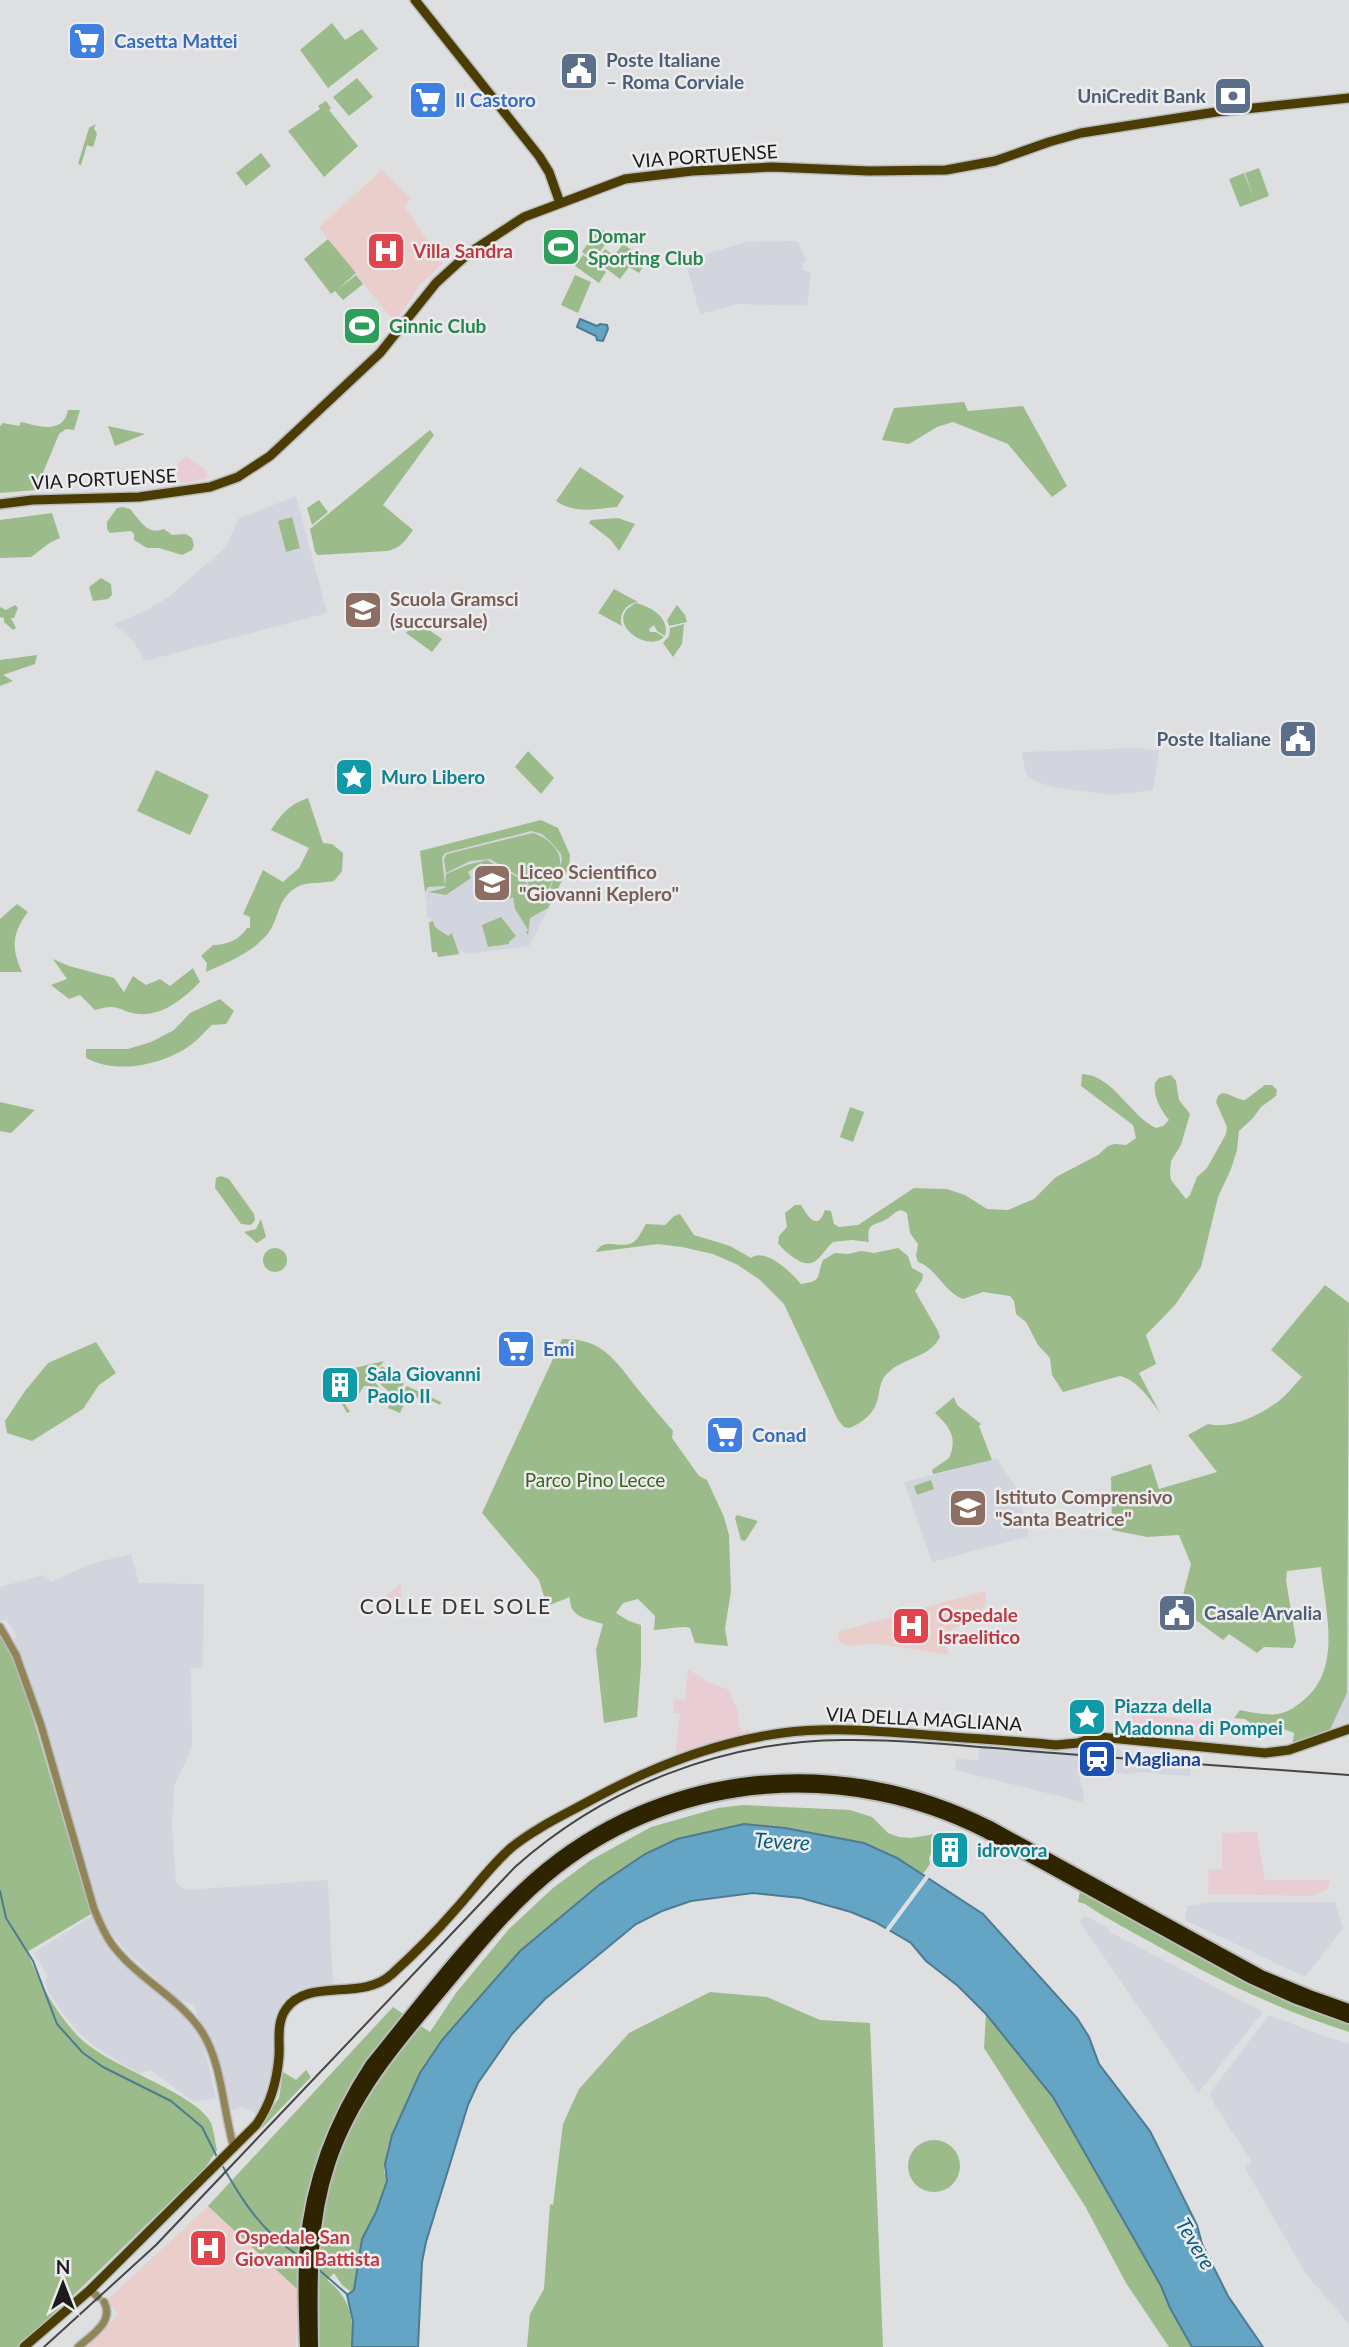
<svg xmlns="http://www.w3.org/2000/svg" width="1349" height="2347" font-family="Lato,sans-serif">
<rect width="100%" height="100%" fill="#dedfe1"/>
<path fill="#e8ced4" d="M186,456L207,471L206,478L188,483L155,478L177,465Z
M401,1583L402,1612L384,1614L383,1598Z
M688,1669L708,1682L729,1690L737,1710L740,1729L742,1731L749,1730L750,1734L675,1754L680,1714L673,1712L674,1699L685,1700Z
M1155,1699L1154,1715L1191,1720L1204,1719L1200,1744L1131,1737L1133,1705Z
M1257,1832L1265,1880H1330L1328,1889L1313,1896L1208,1894L1209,1869H1222V1833Z"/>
<path fill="#d2d5de" d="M794,241L798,242L806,259L805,262L802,264L803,270L811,272L807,306L738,304L700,314L685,260L746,242Z
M296,496L327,613L145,661L134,642L114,624L149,609L167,598L226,547L238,519Z
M1138,748L1159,751L1153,790L1113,795L1052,787L1035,781L1026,774L1022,752Z
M541,820L558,828L570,855L569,867L529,946L465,954L461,950L459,955L438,957L437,952L432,953L428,922L432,919L427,917L426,904H428L426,902L420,851Z
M998,1458L1000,1464L1018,1490L1029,1536L932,1562L904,1482Z
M131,1554L139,1583L204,1584L203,1667L191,1669L192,1748L174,1786L172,1826L176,1883L185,1890L328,1880L333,1985L306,1989L294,1994L279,2009L276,2018L271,2087L263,2107L256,2114L242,2107L229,2111L215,2048L197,2015L195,2005L179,2000L126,1951L112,1934L99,1911L41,1713L25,1664L13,1640L17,1636L6,1619L1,1621L0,1620V1587L44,1575L52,1582L90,1564Z
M1349,1595V1725L1329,1732L1347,1693Z
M1094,1741L1109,1744L1120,1749L1123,1754L1192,1758L1190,1776L1137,1772L1134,1774L1109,1773L1077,1770L1084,1794L1082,1802L955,1770L956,1759L978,1760L980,1743L1069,1750L1081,1749L1084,1743Z
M1213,1902H1335L1343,1928L1305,1977L1185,1920L1187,1906Z
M92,1916L116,1956L184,2017L203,2042L216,2098L194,2102L150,2070L139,2074L97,2048L78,2032L63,2014L49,1993L45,1982L48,1976L33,1953Z
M1085,1916L1109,1928L1108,1931L1263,2012L1198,2093L1079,1921Z
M1269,2015L1327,2037L1349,2043V2324L1306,2274L1245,2168L1252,2161L1225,2122L1226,2120L1215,2106L1210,2093Z"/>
<path fill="#e9cecb" d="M382,170L410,198L405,208L443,263L420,285L395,323L319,227Z
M985,1591L986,1602L979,1615L971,1621L943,1634L949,1655L888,1645L871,1644L850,1646L839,1642L838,1638L840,1631L844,1630Z
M208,2206L297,2289L296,2347H85L119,2314L106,2301Z"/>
<path fill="#9cbb8b" d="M332,23L345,40L362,29L378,49L328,88L300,50Z
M357,78L373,97L349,116L333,97Z
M326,101L331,108L329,110L358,146L324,177L288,131L320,109L318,106Z
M96,124L94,128L97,134L93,147L87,145L81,165L78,164L89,128Z
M261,153L271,166L246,186L236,173Z
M1259,168L1269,196L1240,207L1229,179L1244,173L1254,199L1245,173Z
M599,227L611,236L594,260L582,252Z
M328,239L356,273L337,290L356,275L363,284L343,300L335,291L331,294L304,259Z
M623,244L647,261L639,273L629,267L620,279L596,261L605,249L614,256Z
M583,255L606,272L599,283L575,266Z
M575,275L591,282L578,313L561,305Z
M964,402L968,411L1023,406L1067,486L1052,497L1008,444L953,422L937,427L909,444L882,440L894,408Z
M68,410H80L74,430L66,429L59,434L36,490L0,493V426L3,423L19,426L21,422C38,426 63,435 68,410Z
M108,426L145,434L115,446Z
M430,430L434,435L383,505L413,530C405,541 401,548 387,551L318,555L315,552L310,529Z
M580,467L624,496L617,507C595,509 575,514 556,501Z
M319,500L328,512L312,525L307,508Z
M123,507L130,509C140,520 147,536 164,529L172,535L186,534L192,538L194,545L192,550L182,555L159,548H147L134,540V534L131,531L110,533L107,529V522L117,508Z
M52,513L60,538L51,542L31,557L0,558V520Z
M292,517L300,548L286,552L278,521Z
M618,518L635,524L619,551L611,540L589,523L591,520Z
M101,578L111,584L112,595L108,599L93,601L89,587Z
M614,589L638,602C626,603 618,615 622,626L598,613Z
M636,603C652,607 670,618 665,636L657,631L654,625L649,629L650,632H656L664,637C647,654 601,620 636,603Z
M15,605L18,608L14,618H11L16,628L13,630L4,622V618L0,617V607L6,610Z
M677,605L685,615L687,622L669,626L667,620Z
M415,620L442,639L432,652L406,633Z
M684,624L682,644L673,657L663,643L669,636L670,628Z
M37,655L35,664L3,675L13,681L0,686V660Z
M528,751L554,778L541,794L515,767Z
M156,770L209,795L190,835L137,811Z
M308,798L323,843L332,844L343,853L342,871L334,881C322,884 307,881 297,887C277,899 280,916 269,932C254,952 229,962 206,972L207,963L201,956L213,945C227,945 239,940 247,928H250V917L243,914L263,870L283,882L299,868L309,848L271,830C282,813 289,805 308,798Z
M541,820L558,828L570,855L569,867L548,908L530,918L528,935L526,932L528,930L515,909L513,897L508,899L487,868L485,869L481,863L468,872L471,878L446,895L428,892L445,888L446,874L467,865L487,860L526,882L535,901L543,904L562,861L561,854L551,842L542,834L531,831L445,853L442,858L445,886L428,887L425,892L420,851Z
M533,833C547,837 562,850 560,865L542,902L536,901L527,881L490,859L470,861L446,873L444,859L447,854Z
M17,904L28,912C12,933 11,948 22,972H0V919Z
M501,917L516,936L509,942V944L488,947L482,925Z
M433,921L435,927L448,936L452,933L459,954L438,957L437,952H432L429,923Z
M53,959L69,966L114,978L124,992L133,976L146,985L160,979L170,986L193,968L200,982C183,999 163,1016 138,1014C119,1012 120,1002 95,1010L80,995L69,999L51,985L67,979Z
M220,999L234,1011L226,1024L212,1025C205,1031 199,1039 192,1044C164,1065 117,1075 86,1058V1049H128L151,1042L174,1030L190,1013Z
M1082,1074C1113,1075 1130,1116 1156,1128L1163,1126L1169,1120C1161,1110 1153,1097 1155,1083L1159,1078L1171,1075L1176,1081L1179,1100L1190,1114L1181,1145L1171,1161L1170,1174L1171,1180L1186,1199L1190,1195L1197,1177L1207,1168L1226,1134L1227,1127L1216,1102L1218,1096L1222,1093C1232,1094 1237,1100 1245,1100L1265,1085H1272L1277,1090L1276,1096L1261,1107L1253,1118L1239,1131L1237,1150L1231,1169L1218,1197L1201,1267L1175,1305L1146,1335L1156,1364L1139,1373L1160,1413C1150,1399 1137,1380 1120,1376L1063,1392L1052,1375L1050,1358L1038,1345L1026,1322L1016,1314L1014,1301L1010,1296L983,1292L963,1299C944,1292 936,1268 918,1262L916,1256L918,1244L910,1233L907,1213L901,1210C893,1212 892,1217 885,1220C872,1226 866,1224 869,1242L852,1240L833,1242C818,1256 816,1272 794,1258C788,1253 782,1249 778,1243L779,1236L787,1227L785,1213L795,1205H801C807,1215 817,1233 825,1210L831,1211L834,1224L839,1227L858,1225L914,1188L947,1189L965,1195L987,1209L1008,1210L1034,1199L1056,1177L1098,1155L1108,1146L1114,1144L1126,1145L1136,1138L1133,1125L1081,1086Z
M0,1102L35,1110L11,1133L0,1131Z
M850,1107L864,1112L853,1142L840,1137Z
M221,1176L229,1179L254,1214L255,1220L251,1225L241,1224L215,1188L216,1178Z
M680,1214L694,1235L730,1246L751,1258C765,1247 792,1273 801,1284C824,1281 816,1276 823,1260L835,1253L848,1254L861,1251L874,1253L898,1248L908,1256L912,1268L923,1274L922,1280L915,1291L938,1331L940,1337C931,1356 906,1358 891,1370C880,1379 881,1385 878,1398C875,1413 863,1422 850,1428L844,1427L838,1420L784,1304L760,1280L738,1265L713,1254L682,1247L658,1244L596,1252C604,1237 619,1249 632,1243C639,1239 642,1230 646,1224L665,1225L674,1216Z
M261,1219L266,1237L257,1243L244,1232L256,1229Z
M263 1260a12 12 0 1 1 24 0a12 12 0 1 1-24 0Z
M1325,1285L1349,1303L1347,1693L1329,1732L1292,1747L1294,1733L1273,1725L1252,1724L1245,1719L1234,1718L1240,1710C1252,1712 1265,1716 1278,1714C1289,1712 1298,1705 1306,1698C1342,1666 1325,1609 1321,1567L1287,1571L1286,1580L1296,1641L1293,1648L1264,1647L1257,1653L1229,1634L1223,1640L1193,1618L1183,1607L1182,1599L1191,1564L1179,1535L1147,1537L1112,1530L1111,1477L1151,1464L1159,1489L1217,1472L1188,1435L1208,1424C1230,1429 1255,1417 1273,1405C1284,1399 1293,1386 1302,1377L1271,1350Z
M562,1339C602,1338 615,1360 637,1388C649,1403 661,1417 673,1431L672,1438L699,1476L707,1480L724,1517L729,1535L731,1591L725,1629L728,1646L695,1643L690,1628C682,1625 664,1630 654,1630L655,1616L638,1599L623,1603L616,1613L629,1621L641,1625V1665L637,1717L604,1723L596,1650L603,1624C587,1618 569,1618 570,1597L547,1606L539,1580L482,1513Z
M96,1342L116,1373L99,1385L83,1409L32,1441L7,1433L5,1421L25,1391L48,1363Z
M384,1361L370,1377L379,1387L374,1391L369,1386H364L359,1394L347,1398L345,1404L350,1412L347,1413L331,1385L329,1374Z
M382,1366L404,1384L394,1396L372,1377Z
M407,1386L441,1402L440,1405L432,1401L430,1404L402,1391Z
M401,1393L408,1396L400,1413L388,1408L392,1399L395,1400Z
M954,1397L957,1405L981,1424L979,1426L992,1460L933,1474L932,1470L949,1458C958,1438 950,1427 935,1413Z
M931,1480L934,1489L917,1495L914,1486Z
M737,1515L758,1521L745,1541L741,1540L735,1518Z
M0,1632L11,1649L20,1674L91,1914L27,1952C40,1982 54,2011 77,2035C106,2067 196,2092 211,2123C214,2131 215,2142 217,2150L205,2168L81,2288L17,2347H0Z
M743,1805L850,1810L872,1817L888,1833L899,1837L911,1838L941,1833L929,1858L930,1864L923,1874L897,1858L864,1843L785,1828L677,1839L645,1854L599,1885L520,1951L442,2040L420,2073L388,2147L384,2171L387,2181L377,2212L362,2239L354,2290L350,2291L342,2285L334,2273L327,2280C351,2298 354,2319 352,2347H317C317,2317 314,2286 317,2256C324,2159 360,2099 421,2026L430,2032L456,1993L509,1929L553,1888L591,1860L651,1827L718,1808Z
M1080,1891C1168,1939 1253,1994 1349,2024V2032C1277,2009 1220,1981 1154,1944C1131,1931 1107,1919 1085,1904L1078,1902Z
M710,1992L767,1997L820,2020L870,2023L883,2347H527L530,2314L544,2289L550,2204L553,2205L563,2124L579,2089L629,2033Z
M393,2007L405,2015C390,2035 373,2055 359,2075C314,2138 299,2214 297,2289L208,2206Z
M986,2014L1053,2097L1161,2286L1170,2308L1192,2347H1169L1126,2283L1085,2206L984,2048Z
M306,2070L311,2077L262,2128L260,2126L279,2098L283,2072L296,2080Z
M908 2166a26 26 0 1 1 52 0a26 26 0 1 1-52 0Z"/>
<path fill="#64a4c5" stroke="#4e7b92" stroke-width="2" d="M580,319L597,326L600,324L607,325L608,329L603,341L597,340L596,336L577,327Z
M744,1824L785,1828L864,1843L897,1858L983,1914L1077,2018L1089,2037L1099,2064L1150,2131L1197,2225L1202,2244L1228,2296L1263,2347H1192L1170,2308L1161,2286L1053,2097L986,2014L958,1986L926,1961L911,1943L875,1922L851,1912L801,1898L753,1893L691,1901L662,1911L636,1924L545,1999L512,2034L478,2083L468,2105L426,2242L422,2262L418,2347H352L353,2321L347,2295L354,2290L362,2239L376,2212L387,2181L385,2164L392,2135L420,2073L442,2040L520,1951L599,1885L645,1854L677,1839Z"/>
<path fill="#dedfe1" d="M928,1872L931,1875L887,1934L884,1931Z"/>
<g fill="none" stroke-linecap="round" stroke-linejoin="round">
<path stroke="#4e7b92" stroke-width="2" d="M0,1891L6,1918L33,1961L57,2024L83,2053L103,2067L171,2101L202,2127L217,2157
M222,2165C243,2202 262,2232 299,2256
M318,2269L348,2295"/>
<defs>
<path id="minor" d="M0,1627L16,1655L41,1725L94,1909C99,1921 104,1933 111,1943C135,1977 176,1995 200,2029C222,2060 223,2111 234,2148
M90,2290L98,2297
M78,2347C91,2336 115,2321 104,2302"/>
<path id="major" d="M415,0L539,156L549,172L560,203
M0,504L32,500L139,497L210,487L238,477L270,456L380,353L436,283L469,253L524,217L625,179L692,171L772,167L869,171L946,170L995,161L1049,142L1081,133L1216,112L1349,98
M1089,1736L1265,1753L1289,1750L1349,1729
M24,2347L90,2290L256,2125C271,2104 277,2081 279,2056C280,2041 276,2023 286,2009C308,1977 362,2002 392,1974C414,1954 436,1932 455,1910C474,1889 490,1866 512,1847C537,1827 566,1814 593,1799C652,1767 716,1742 782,1733C835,1726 888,1732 940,1736C979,1739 1018,1741 1056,1745L1078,1743L1095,1737"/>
<path id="highway" d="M305,2347C304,2313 302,2279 305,2245C311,2179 334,2120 370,2065C421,2002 473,1932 534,1878C662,1766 840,1750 990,1826L1261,1975L1312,1996L1349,2009
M313,2347C312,2285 310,2224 330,2164C352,2097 396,2045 441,1992C477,1949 512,1904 557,1869C680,1773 849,1763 986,1833L1252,1979L1294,1998L1349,2018"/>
</defs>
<use href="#minor" stroke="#bbbcbe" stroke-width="10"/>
<use href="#major" stroke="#bbbcbe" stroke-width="12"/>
<use href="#highway" stroke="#bbbcbe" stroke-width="14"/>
<use href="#minor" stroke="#918558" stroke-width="7"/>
<use href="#major" stroke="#4a3c03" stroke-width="9"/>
<use href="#highway" stroke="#2e2400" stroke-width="10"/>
<path stroke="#464647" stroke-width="2" d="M44,2347L156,2245L515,1867C605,1787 722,1741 843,1740C913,1739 984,1748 1054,1753C1152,1761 1251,1768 1349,1775"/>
</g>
<defs>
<symbol id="supermarket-square" viewBox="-11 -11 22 22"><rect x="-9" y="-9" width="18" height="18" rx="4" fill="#3f7fe0" stroke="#ececee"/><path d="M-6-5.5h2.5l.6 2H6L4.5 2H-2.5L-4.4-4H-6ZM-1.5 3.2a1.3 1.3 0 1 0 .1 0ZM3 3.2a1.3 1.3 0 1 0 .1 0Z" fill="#fff"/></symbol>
<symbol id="civic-square" viewBox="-11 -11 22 22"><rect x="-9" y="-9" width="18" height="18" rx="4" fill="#5c6f8a" stroke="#ececee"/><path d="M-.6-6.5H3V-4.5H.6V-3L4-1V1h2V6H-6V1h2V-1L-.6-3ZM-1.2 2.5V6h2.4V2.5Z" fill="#fff"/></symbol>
<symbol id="bank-square" viewBox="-11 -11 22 22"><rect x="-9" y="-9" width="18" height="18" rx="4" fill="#5c6f8a" stroke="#ececee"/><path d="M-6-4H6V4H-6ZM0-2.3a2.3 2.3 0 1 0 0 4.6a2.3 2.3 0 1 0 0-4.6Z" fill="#fff"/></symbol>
<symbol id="stadium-square" viewBox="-11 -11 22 22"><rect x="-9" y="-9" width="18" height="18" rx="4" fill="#2e9e5b" stroke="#ececee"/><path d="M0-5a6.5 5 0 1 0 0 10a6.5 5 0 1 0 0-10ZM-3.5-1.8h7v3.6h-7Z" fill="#fff"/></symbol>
<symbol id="hospital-square" viewBox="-11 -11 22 22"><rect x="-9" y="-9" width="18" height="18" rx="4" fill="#e0444e" stroke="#ececee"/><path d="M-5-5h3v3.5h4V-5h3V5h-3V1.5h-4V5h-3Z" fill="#fff"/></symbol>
<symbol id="school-square" viewBox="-11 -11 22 22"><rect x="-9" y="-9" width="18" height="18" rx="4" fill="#8d6e63" stroke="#ececee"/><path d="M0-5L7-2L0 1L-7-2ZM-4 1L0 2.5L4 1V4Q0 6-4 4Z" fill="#fff"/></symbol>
<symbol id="sight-square" viewBox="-11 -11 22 22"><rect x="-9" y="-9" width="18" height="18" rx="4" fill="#0f9aa8" stroke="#ececee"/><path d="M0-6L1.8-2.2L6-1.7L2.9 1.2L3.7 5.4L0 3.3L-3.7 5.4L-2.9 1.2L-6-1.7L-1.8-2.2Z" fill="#fff"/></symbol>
<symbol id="building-square" viewBox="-11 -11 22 22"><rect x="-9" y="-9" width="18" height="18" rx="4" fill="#0f9aa8" stroke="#ececee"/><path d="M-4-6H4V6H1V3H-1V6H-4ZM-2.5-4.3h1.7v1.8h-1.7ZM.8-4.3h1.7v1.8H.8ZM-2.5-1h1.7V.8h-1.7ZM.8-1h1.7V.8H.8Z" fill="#fff"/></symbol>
<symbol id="station-square" viewBox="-11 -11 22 22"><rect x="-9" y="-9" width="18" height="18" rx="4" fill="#1a4fb4" stroke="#ececee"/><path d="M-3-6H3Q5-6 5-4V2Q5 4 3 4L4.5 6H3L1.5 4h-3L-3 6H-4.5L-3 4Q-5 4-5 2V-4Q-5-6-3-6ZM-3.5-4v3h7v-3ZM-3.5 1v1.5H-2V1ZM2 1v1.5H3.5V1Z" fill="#fff"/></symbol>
</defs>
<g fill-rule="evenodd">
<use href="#supermarket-square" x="65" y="19" width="44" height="44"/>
<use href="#civic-square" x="557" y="49" width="44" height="44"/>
<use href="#bank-square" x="1211" y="74" width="44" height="44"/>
<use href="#supermarket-square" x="406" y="78" width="44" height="44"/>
<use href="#stadium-square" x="539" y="225" width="44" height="44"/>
<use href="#hospital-square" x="364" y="229" width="44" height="44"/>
<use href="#stadium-square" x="340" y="304" width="44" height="44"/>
<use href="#school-square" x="341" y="588" width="44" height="44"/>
<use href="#civic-square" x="1276" y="717" width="44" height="44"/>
<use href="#sight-square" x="332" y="755" width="44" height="44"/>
<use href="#school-square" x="470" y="861" width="44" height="44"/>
<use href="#supermarket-square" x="494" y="1327" width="44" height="44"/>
<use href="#building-square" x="318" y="1363" width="44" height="44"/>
<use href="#supermarket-square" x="703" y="1413" width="44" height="44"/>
<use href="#school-square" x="946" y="1486" width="44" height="44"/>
<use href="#civic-square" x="1155" y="1591" width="44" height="44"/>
<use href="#hospital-square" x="889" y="1604" width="44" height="44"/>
<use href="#sight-square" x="1065" y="1695" width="44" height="44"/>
<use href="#station-square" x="1075" y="1737" width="44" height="44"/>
<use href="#building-square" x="928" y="1828" width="44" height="44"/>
<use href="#hospital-square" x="186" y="2226" width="44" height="44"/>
</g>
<g text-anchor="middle" stroke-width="5" stroke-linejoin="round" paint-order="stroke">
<g font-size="19" font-weight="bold" fill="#366cbe" stroke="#ececee" text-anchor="start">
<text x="114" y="48">Casetta Mattei</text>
<text x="455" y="107">Il Castoro</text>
<text x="543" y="1356">Emi</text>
<text x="752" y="1442">Conad</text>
</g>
<g font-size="19" font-weight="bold" fill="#4e5e75" stroke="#ececee" text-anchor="start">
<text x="606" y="67">Poste Italiane<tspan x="606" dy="22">– Roma Corviale</tspan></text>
<text x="1206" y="103" text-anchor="end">UniCredit Bank</text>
<text x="1271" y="746" text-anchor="end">Poste Italiane</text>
<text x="1204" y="1620">Casale Arvalia</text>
</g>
<g font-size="19" fill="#1b1b1c" stroke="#ececee">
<text transform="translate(705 156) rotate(-4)" y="7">VIA PORTUENSE</text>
<text transform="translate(104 479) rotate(-3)" y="7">VIA PORTUENSE</text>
<text transform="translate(924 1719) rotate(3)" y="7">VIA DELLA MAGLIANA</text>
</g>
<g font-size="19" font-weight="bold" fill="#27864d" stroke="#ececee" text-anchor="start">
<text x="588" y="243">Domar<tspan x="588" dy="22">Sporting Club</tspan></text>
<text x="389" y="333">Ginnic Club</text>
</g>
<g font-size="19" font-weight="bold" fill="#be3a42" stroke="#ececee" text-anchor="start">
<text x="413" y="258">Villa Sandra</text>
<text x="938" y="1622">Ospedale<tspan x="938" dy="22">Israelitico</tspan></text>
<text x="235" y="2244">Ospedale San<tspan x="235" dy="22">Giovanni Battista</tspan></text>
</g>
<g font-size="19" font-weight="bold" fill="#785e54" stroke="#ececee" text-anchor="start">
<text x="390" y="606">Scuola Gramsci<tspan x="390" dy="22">(succursale)</tspan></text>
<text x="519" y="879">Liceo Scientifico<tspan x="519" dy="22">"Giovanni Keplero"</tspan></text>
<text x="995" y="1504">Istituto Comprensivo<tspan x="995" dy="22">"Santa Beatrice"</tspan></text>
</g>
<g font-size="19" font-weight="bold" fill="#0d838f" stroke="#ececee" text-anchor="start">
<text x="381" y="784">Muro Libero</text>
<text x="367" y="1381">Sala Giovanni<tspan x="367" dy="22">Paolo II</tspan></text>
<text x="1114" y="1713">Piazza della<tspan x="1114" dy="22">Madonna di Pompei</tspan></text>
<text x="977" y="1857">idrovora</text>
</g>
<g font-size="19" fill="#3a641c" stroke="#ececee">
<text x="595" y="1487">Parco Pino Lecce</text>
</g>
<g font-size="19" font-weight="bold" fill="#164399" stroke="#ececee" text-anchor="start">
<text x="1124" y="1766">Magliana</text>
</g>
<g font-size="21" letter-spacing="2" fill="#343536" stroke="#ececee">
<text x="456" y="1614">COLLE DEL SOLE</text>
</g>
<g font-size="21" font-style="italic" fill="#075d7e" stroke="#ececee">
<text transform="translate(782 1842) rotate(3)" y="7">Tevere</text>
<text transform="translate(1195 2244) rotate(59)" y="7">Tevere</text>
</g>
</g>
<g transform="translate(63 2284)" stroke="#ececee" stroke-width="5" paint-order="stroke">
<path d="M0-5L12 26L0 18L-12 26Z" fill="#1b1b1c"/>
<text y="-10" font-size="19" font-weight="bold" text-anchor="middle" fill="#1b1b1c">N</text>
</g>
</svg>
